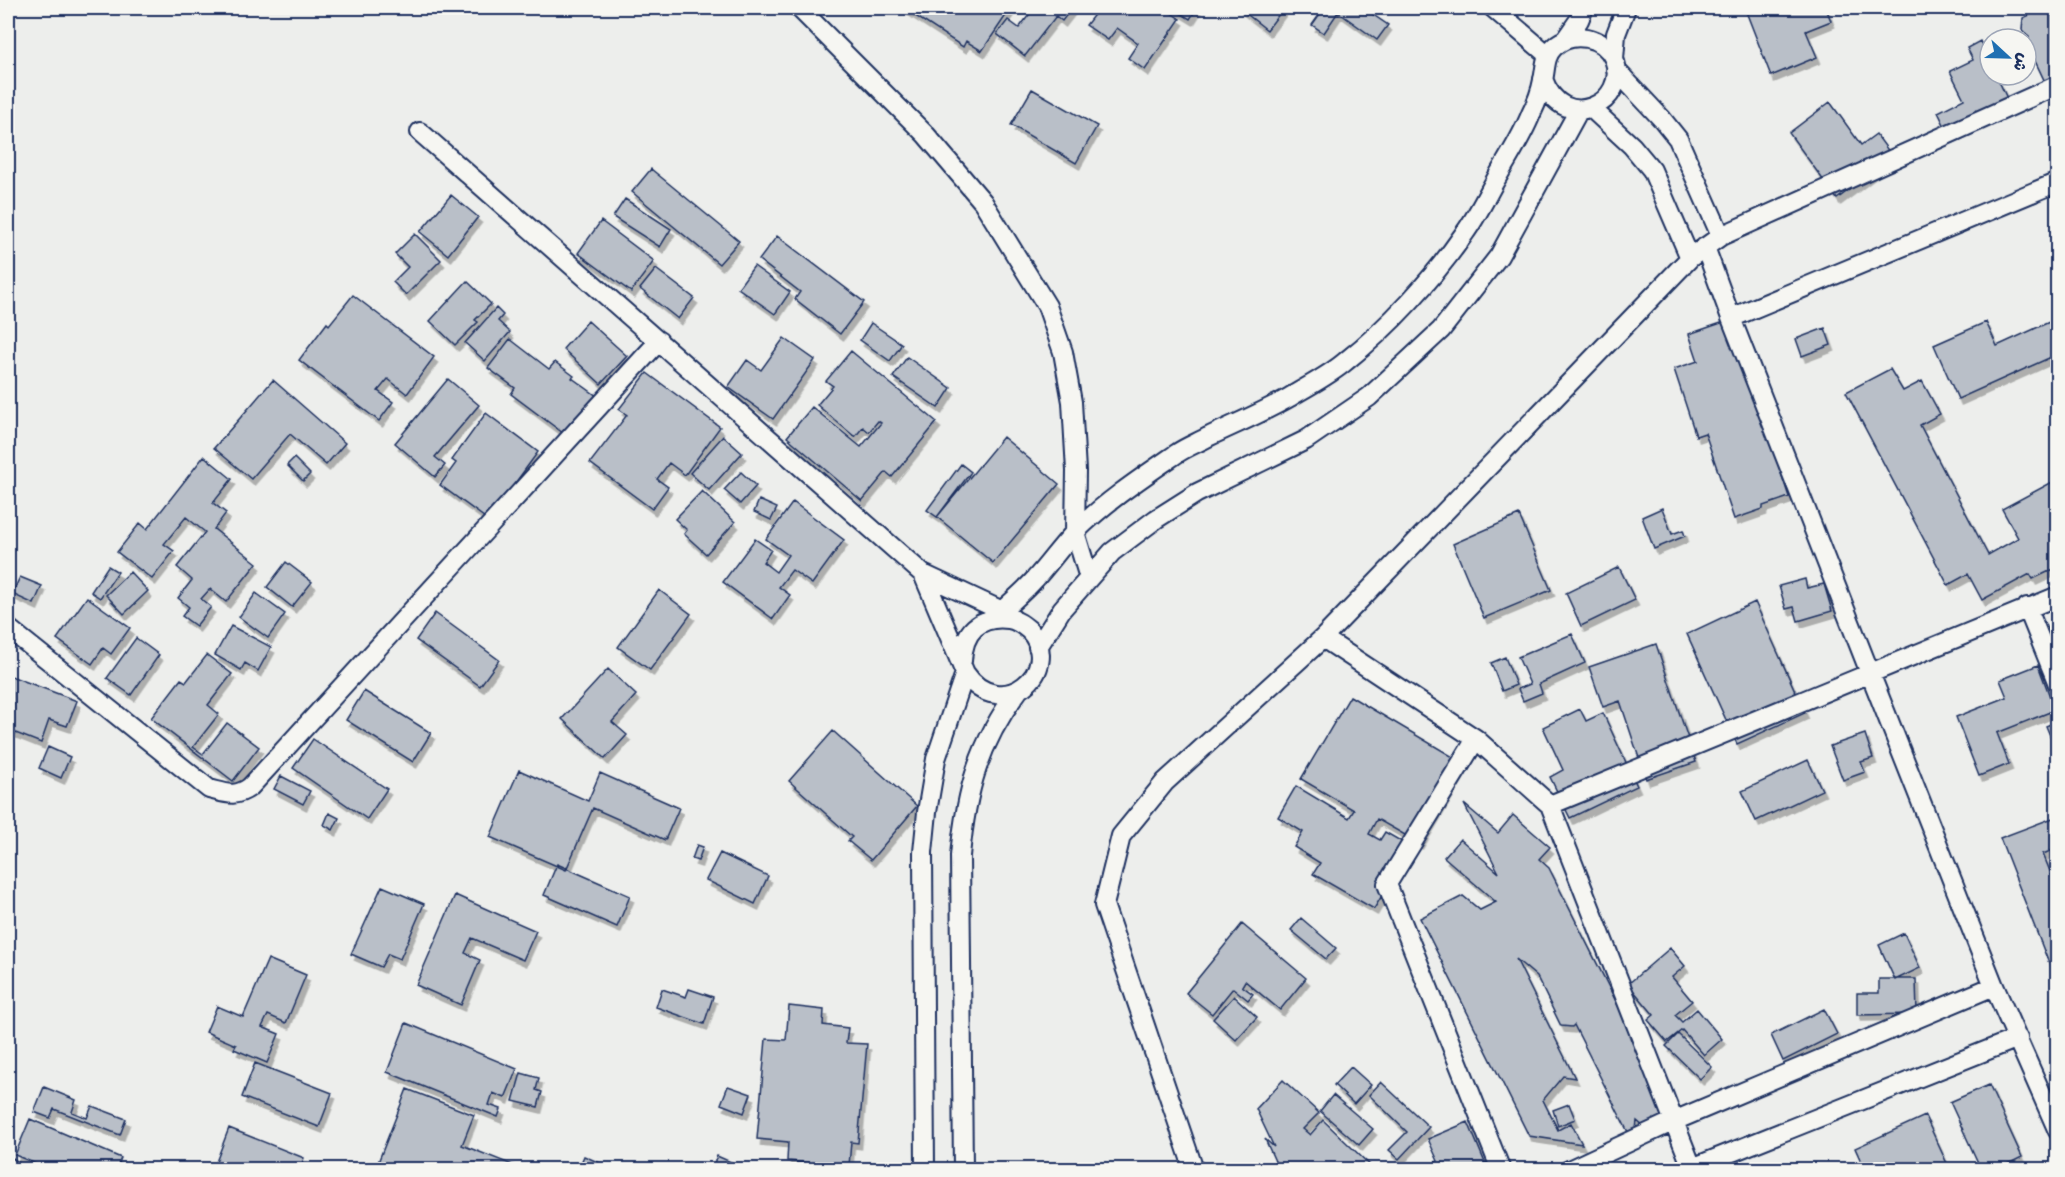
<svg xmlns="http://www.w3.org/2000/svg" width="2065" height="1177" font-family="Pangolin,'Playpen Sans Arabic',sans-serif">
<defs>
<filter id="shadow"><feDropShadow dx="3.5" dy="6" stdDeviation="0" flood-color="#0004"/></filter>
</defs>
<rect width="100%" height="100%" fill="#edeeec"/>
<filter id="ink" filterUnits="userSpaceOnUse"><feTurbulence type="fractalNoise" baseFrequency=".0167" numOctaves="2"/><feDisplacementMap in="SourceGraphic" scale="12" xChannelSelector="R" yChannelSelector="G"/><feConvolveMatrix kernelMatrix="1 2 1 2 8 2 1 2 1" color-interpolation-filters="sRGB"/></filter>
<g filter="url(#ink)">
<path fill="#b9bfc8" stroke="#1b2f5e" stroke-width="1.5" filter="url(#shadow)" d="M903,8H1011L982,51L966,41L963,47Z
M1027,8H1072L1062,21L1056,16L1025,56L997,34L1008,20L1019,28L1032,11Z
M1099,8H1164L1180,19L1145,70L1128,58L1138,43L1117,28L1108,40L1086,25Z
M1172,8H1197L1190,19Z
M1239,8H1281L1283,9L1267,30Z
M1324,8H1363L1388,25L1377,40L1338,12L1324,33L1312,25Z
M1749,8H1826L1831,21L1806,31L1817,57L1771,76L1745,9Z
M2045,8H2058V85L2046,84L2028,46L2029,36L2022,30L2023,18Z
M1980,41L1990,63V75H1996L2011,107L1950,137L1938,112L1964,99L1950,71L1973,60L1967,48Z
M1032,89L1097,126L1076,163L1011,125Z
M1830,102L1861,145L1876,134L1893,157L1837,199L1789,133Z
M651,169L739,241L719,264L632,192Z
M451,195L478,217L448,255L420,232Z
M625,199L671,229L660,247L613,217Z
M601,221L654,261L631,292L578,253Z
M415,234L441,260L406,295L393,282L408,267L395,254Z
M777,236L864,302L840,334L795,299L800,292L759,260Z
M754,266L790,292L775,314L738,288Z
M656,269L694,298L678,319L640,289Z
M467,281L491,304L475,320L478,322L455,345L430,321Z
M353,295L434,357L407,394L388,379L378,391L393,402L379,421L299,360L327,323L329,325Z
M496,308L503,315L498,321L510,332L485,361L465,343Z
M2058,318V354L1958,399L1934,345L1986,322L1997,346Z
M1730,320L1789,497L1763,506V509L1734,519L1705,433L1696,436L1674,369L1698,361L1689,334Z
M588,321L627,356L601,384L563,349Z
M871,323L902,344L890,361L860,340Z
M1825,328L1831,345L1802,356L1796,339Z
M784,338L815,360L773,419L728,387L747,360L761,370Z
M510,339L549,369L555,362L574,376L572,378L601,399L571,439L511,394L515,388L488,368Z
M851,351L937,422L892,477L886,472L862,501L787,437L812,407L861,447L881,423L878,421L869,432L863,427L855,437L817,405L833,386L826,381Z
M907,357L951,388L938,408L893,377Z
M1890,369L1903,391L1922,381L1940,414L1920,425L1988,555L2018,538L2002,509L2058,479V567L2033,579L2030,574L1982,600L1968,574L1948,585L1846,392Z
M647,373L720,427L685,475L669,463L657,479L668,487L652,509L590,463L627,415L619,409Z
M448,379L479,405L435,457L445,465L435,477L395,443Z
M273,380L345,443L326,465L290,434L251,479L214,448Z
M486,413L538,452L488,520L440,485L456,463L452,460Z
M723,436L742,453L709,490L690,473Z
M1003,437L1059,484L993,563L937,517Z
M204,456L232,479L213,503L226,513L214,529L257,563L226,602L210,589L201,599L211,607L196,626L182,616L189,607L178,598L192,580L177,567L205,532L186,517L164,544L174,551L152,579L117,552L140,523L147,529Z
M294,458L310,474L303,481L287,465Z
M961,464L971,472L937,517L927,510Z
M741,472L756,486L740,504L724,490Z
M702,491L735,522L706,554L684,534L687,530L675,519Z
M759,500L777,508L771,520L754,512Z
M793,502L844,540L812,584L792,570L779,587L790,595L773,619L723,582L755,539L771,550L763,562L776,572L788,555L766,539Z
M1662,508L1672,534L1683,530L1685,536L1654,549L1642,517Z
M1519,515L1551,590L1484,618L1453,544Z
M286,562L312,582L292,607L267,587Z
M108,566L118,572L100,598L91,592Z
M1619,567L1635,600L1581,626L1566,593Z
M130,572L148,591L124,614L106,595Z
M20,577L42,586L34,604L12,594Z
M1805,579L1807,588L1824,584L1832,611L1798,621L1794,607L1786,609L1779,586Z
M659,590L691,614L650,670L618,647Z
M256,593L285,614L268,638L239,617Z
M87,597L130,628L111,654L103,648L92,664L57,639Z
M1755,602L1805,713L1737,744L1687,634Z
M435,613L499,660L480,686L416,640Z
M231,626L271,647L258,671L245,663L241,670L215,655Z
M1572,634L1585,663L1539,684L1542,693L1523,701L1518,689L1530,684L1518,657Z
M136,638L159,655L131,695L107,678Z
M1656,644L1696,762L1646,779L1620,701L1603,707L1589,667Z
M207,655L232,674L208,705L219,714L193,747L203,754L227,723L259,747L233,781L151,718L181,679L186,682Z
M1505,657L1516,685L1502,691L1491,663Z
M2038,665L2055,710L1997,733L2009,764L1979,776L1956,717L2007,697L2000,680Z
M608,669L636,695L612,722L627,735L605,759L562,719Z
M8,675L77,701L67,726L49,720L41,743L8,730Z
M364,691L431,733L413,762L346,720Z
M1350,696L1465,764L1419,843L1377,819L1369,834L1380,840L1385,832L1411,847L1374,909L1313,874L1320,863L1294,847L1303,832L1278,817L1296,786L1349,818L1354,810L1301,779Z
M1580,709L1586,721L1603,713L1637,786L1570,818L1550,777L1563,770L1543,727Z
M2058,721V743L2054,745L2046,726Z
M833,731L917,806L871,860L848,841L852,837L789,781Z
M1865,734L1873,758L1861,762L1865,772L1843,780L1830,746Z
M313,739L387,789L367,819L293,768Z
M48,747L70,757L61,778L39,768Z
M1808,760L1822,790L1756,821L1742,791Z
M519,770L588,801L600,773L679,808L665,840L593,808L566,870L490,837Z
M281,776L310,791L303,804L274,789Z
M1464,804L1498,833L1513,815L1550,847L1539,859L1549,868L1675,1119L1650,1132L1637,1121L1635,1138L1632,1140L1574,1025L1572,1027L1561,1026L1537,977L1516,959L1575,1078L1563,1076L1543,1100L1558,1130L1571,1123L1582,1144L1529,1136L1420,918L1463,896L1480,910L1496,902L1444,857L1460,839L1499,873Z
M329,813L339,818L333,830L324,825Z
M2058,816V848L2043,854L2058,891V958L2048,961L2000,838Z
M697,845L703,847L698,861L692,859Z
M720,853L768,876L755,904L706,880Z
M557,864L630,896L617,927L544,895Z
M382,886L424,904L400,959L388,954L381,967L351,954Z
M455,895L536,931L523,960L472,938L465,953L480,960L461,1005L416,985Z
M1301,918L1336,948L1326,959L1291,930Z
M1242,924L1306,978L1280,1010L1245,981L1242,986L1253,994L1248,1000L1233,988L1212,1014L1186,993Z
M1904,933L1920,968L1895,980L1879,945Z
M1670,948L1685,966L1672,977L1692,1001L1675,1015L1682,1022L1697,1009L1722,1039L1704,1055L1682,1030L1667,1042L1648,1020L1654,1015L1628,984Z
M268,959L306,975L286,1023L268,1015L262,1027L279,1034L267,1063L234,1049L236,1045L206,1032L217,1006L243,1017Z
M1879,979H1916L1917,1014L1857,1015V993H1879Z
M662,989L686,997L689,989L713,997L704,1024L656,1007Z
M1234,996L1257,1017L1236,1040L1213,1019Z
M789,1006L824,1010L823,1025L848,1028L846,1043L867,1044L858,1143L851,1142L849,1166L787,1161L788,1142L757,1139L766,1039L786,1040Z
M1824,1009L1837,1034L1783,1061L1771,1035Z
M406,1023L517,1069L505,1098L493,1093L489,1105L501,1109L498,1117L387,1072Z
M1678,1034L1712,1067L1700,1079L1666,1046Z
M255,1063L332,1093L319,1127L242,1097Z
M1351,1067L1371,1085L1354,1104L1334,1085Z
M521,1073L539,1078L536,1090L542,1092L538,1107L513,1101Z
M1283,1080L1319,1113L1303,1129L1310,1135L1323,1120L1375,1170H1279L1265,1139L1274,1147L1256,1109Z
M1381,1082L1429,1127L1399,1159L1389,1150L1407,1132L1369,1095Z
M1989,1085L2022,1157L1996,1170H1979L1980,1167L1950,1102Z
M728,1086L751,1094L744,1113L721,1104Z
M44,1087L76,1100L72,1112L87,1118L92,1106L126,1119L120,1135L54,1109L50,1118L34,1112Z
M407,1089L474,1115L462,1145L520,1168L519,1170H375Z
M1333,1095L1373,1129L1359,1145L1320,1111Z
M1569,1104L1575,1119L1558,1126L1553,1110Z
M1925,1116L1950,1170H1865L1855,1148Z
M30,1119L121,1158L116,1170H50L15,1155Z
M1468,1122L1488,1170H1418L1438,1161L1428,1139Z
M229,1128L304,1158L300,1170H213Z
M584,1156L616,1170H578Z
M717,1156L742,1167L741,1170H711Z
M875,1164V1170H859V1166Z"/>
<g fill="none" stroke-linecap="round" stroke-linejoin="round">
<defs>
<path id="minor" d="M799,8L926,135L983,202L1047,306L1063,352L1072,402L1076,471L1075,532L1089,578
M1493,8L1548,55
M1565,40L1579,20L1584,8
M1614,59L1616,34L1626,8
M1616,70L1662,119L1678,139L1721,236
M1591,108L1632,146L1652,170L1690,258
M420,132L923,574
M1705,247L1731,318L1870,673L1994,986L2058,1131
M1731,318L2058,182
M2027,607L2058,684
M995,618C1008,604 1023,593 1035,579C1049,564 1061,546 1075,532C1105,502 1141,478 1176,454C1186,447 1197,443 1208,437C1235,424 1264,412 1290,397C1308,386 1330,375 1346,361C1388,328 1434,278 1464,234C1476,218 1485,199 1495,181C1507,159 1522,137 1531,114C1536,104 1541,91 1543,80C1546,68 1544,57 1554,47C1572,30 1604,36 1614,59C1631,103 1563,136 1543,79
M8,628L209,789C226,793 235,798 250,787L659,341
M1323,638L1476,739L1550,805L1693,1170
M1038,647L1062,609L1112,552L1156,519L1197,493L1306,440L1369,397L1441,330L1499,256L1579,110
M962,661C963,632 979,615 1009,619C1017,620 1023,625 1029,630C1066,670 1000,725 965,673L923,574L1002,611L1013,619
M1476,739L1387,884L1501,1170
M1550,805L2058,596
M8,1167L12,1170
M925,1170L923,852L927,812L936,759L965,673
M963,1170L960,856C966,791 979,743 1018,691
M1194,1170L1104,905L1121,836L1165,782L1323,638L1690,258L1721,236L2058,85
M1569,1170L1674,1121L1994,986
M1687,1170L2018,1038"/>
</defs>
<use href="#minor" stroke="#1b2f5e" stroke-width="22"/>
<use href="#minor" stroke="#f6f6f2" stroke-width="18"/>
</g>
</g>
<rect width="2065" height="1177" fill="none" stroke="#f6f6f2" stroke-width="30"/>
<rect x="15" y="15" width="2035" height="1147" fill="none" stroke="#1b2f5e" stroke-width="2" filter="url(#ink)"/>
<g transform="translate(2008 57) rotate(112)"><circle r="28" fill="#f6f6f2" stroke="#9ea6b7" stroke-width="1.5"/>
<path d="M0-4.5L10 22L0 15L-10 22Z" fill="#1f6fb2"/>
<text y="-9" font-size="16" font-weight="bold" text-anchor="middle" fill="#1b2f5e">ش</text>
</g>
</svg>
